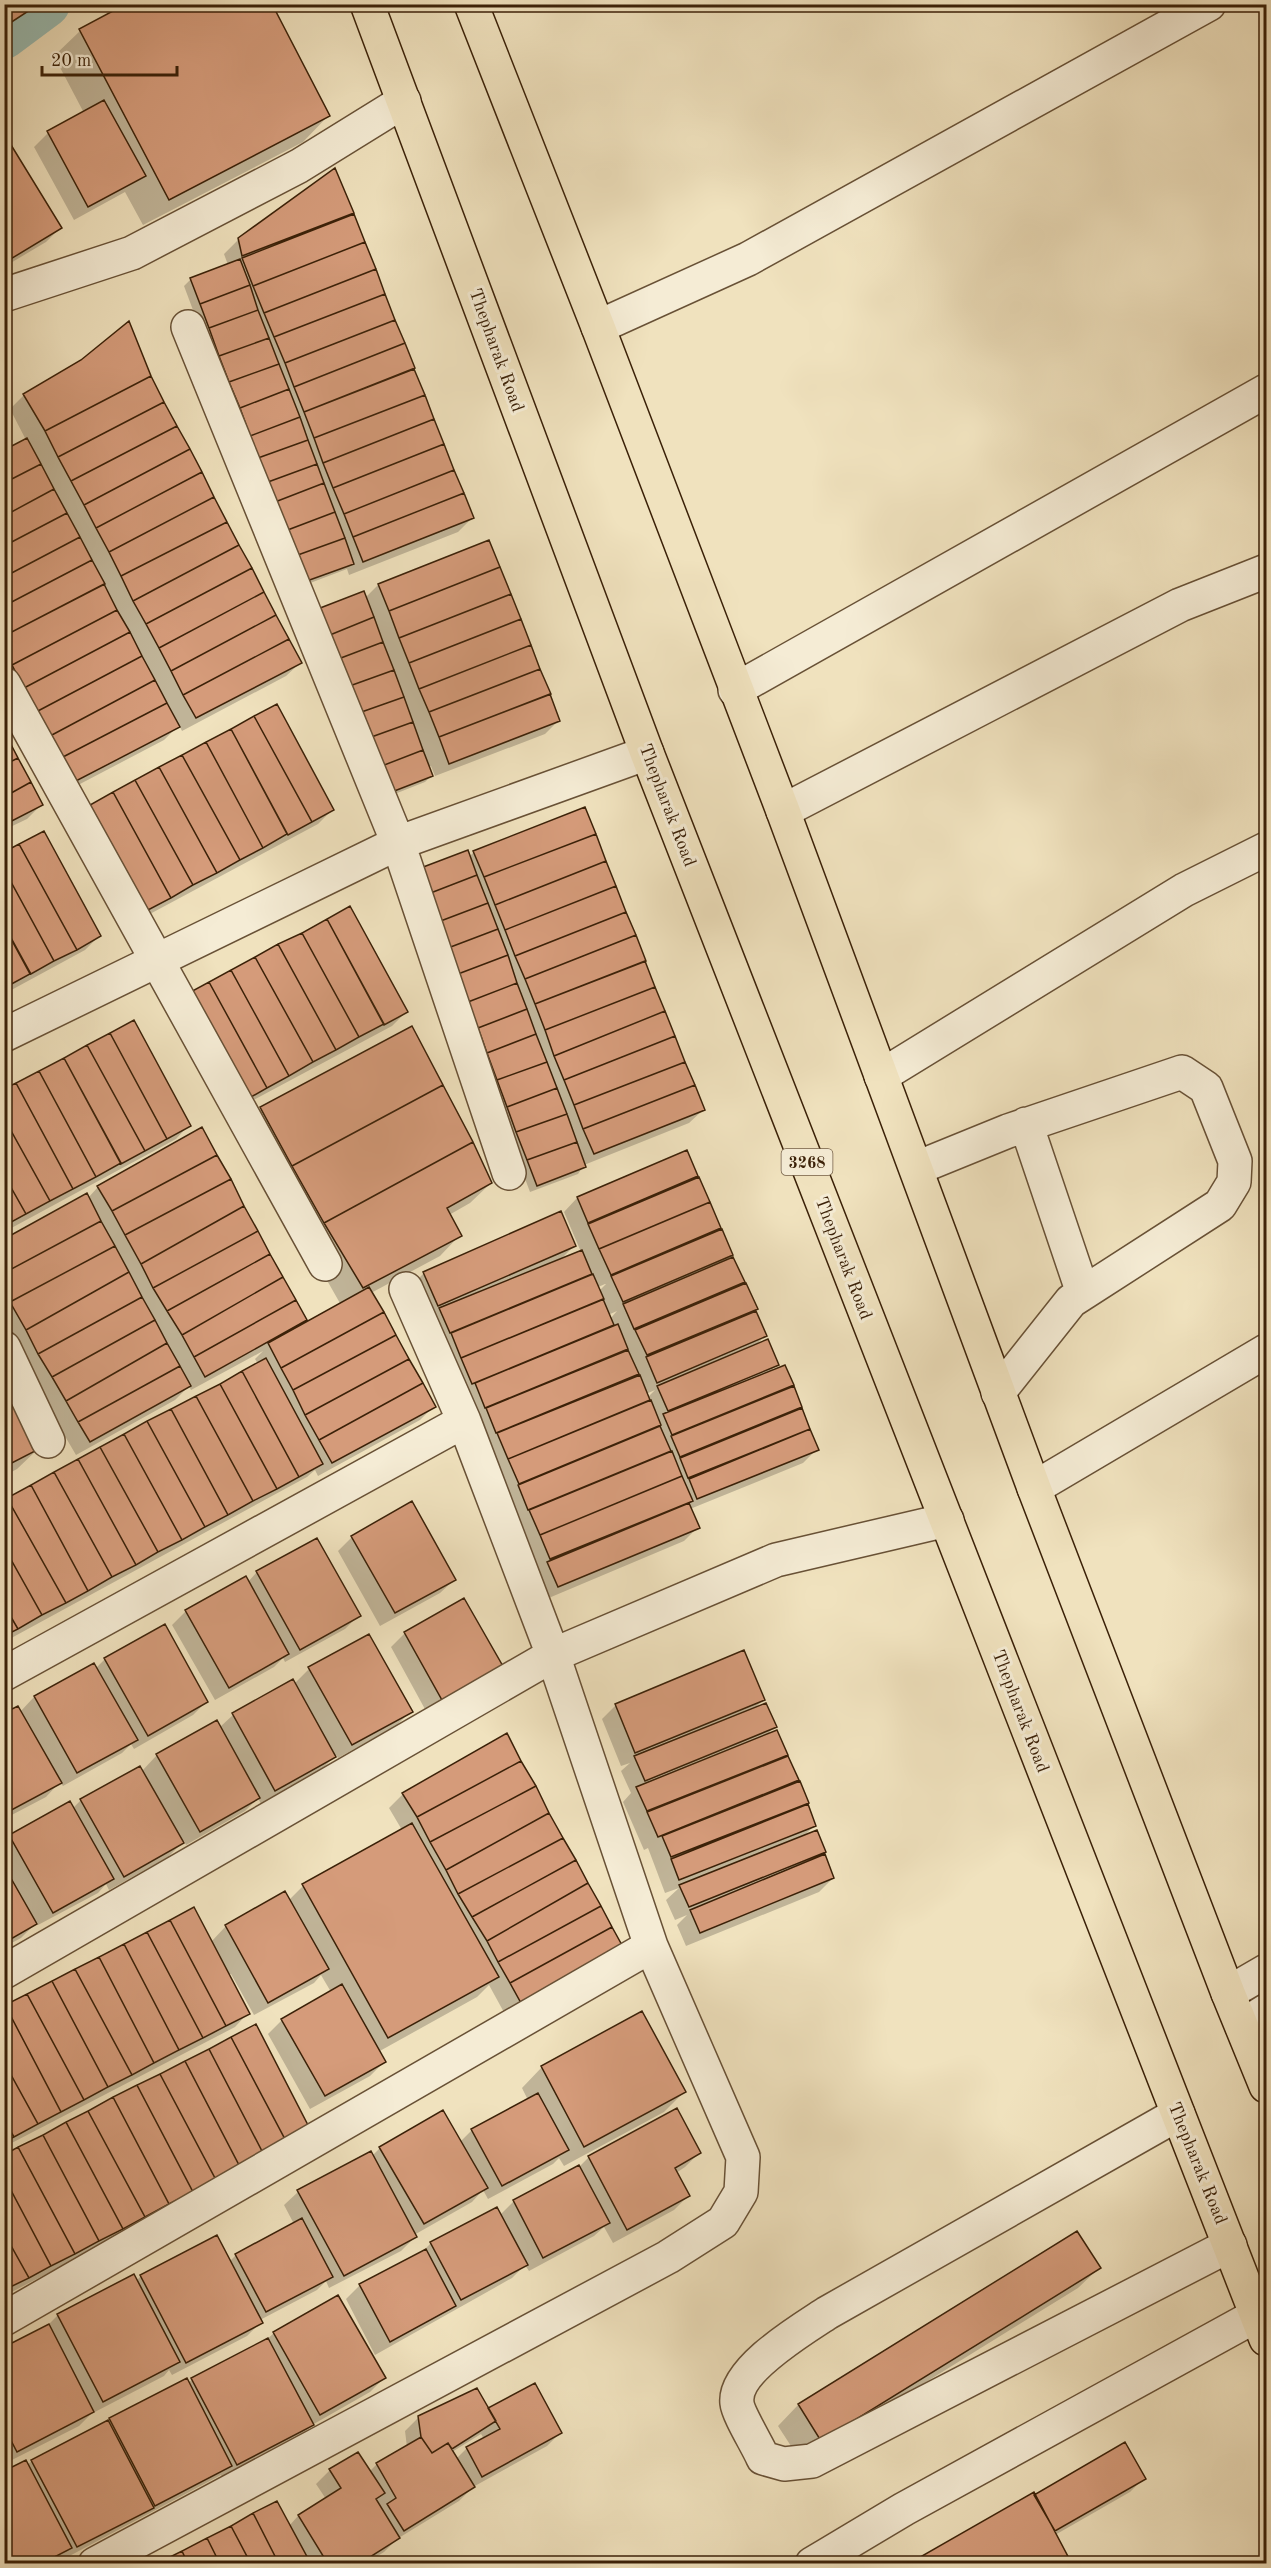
<svg xmlns="http://www.w3.org/2000/svg" width="1271" height="2568" font-family="'Old Standard TT',serif">
<rect width="100%" height="100%" fill="#f0e2be"/>
<filter id="stains"><feTurbulence type="fractalNoise" baseFrequency=".00333" numOctaves="4"/><feColorMatrix values="0 0 0 0 .2 0 0 0 0 .09 0 0 0 0 .02 0 0 0 .5 -.17"/></filter>
<radialGradient id="worn" r=".72"><stop offset=".6" stop-color="#630" stop-opacity="0"/><stop offset="1" stop-color="#630" stop-opacity=".3"/></radialGradient>
<path fill="#0003" fill-rule="evenodd" d="M4,4H43L4,30Z
M129,4L328,116L303,142L143,225L125,192L74,220L34,147L48,133L84,113L54,56L80,31Z
M4,144L60,228L46,242L4,267Z
M352,212L345,220L353,216L472,518L458,532L349,575L347,569L297,588L184,286L191,279L228,265L224,254L239,239Z
M149,376L300,663L286,676L182,731L179,725L164,740L59,795L4,691V451L26,440L10,409L24,395Z
M378,585L558,721L545,734L435,776L431,766L428,767L431,776L425,782L377,801L365,598Z
M276,706L332,810L318,824L133,923L90,806Z
M4,735L41,805L27,819L4,830Z
M474,852L703,1110L689,1123L584,1165L578,1174L530,1192L412,877L469,857Z
M4,853L99,936L85,950L4,994Z
M350,908L406,1012L392,1026L229,1113Z
M4,1091L189,1125L176,1139L4,1232Z
M261,1109L491,1183L470,1203L449,1215L460,1235L440,1256L371,1293L434,1406L420,1420L318,1476L315,1470L307,1477L4,1642V1502L258,1364L255,1359L263,1351L191,1390L189,1386L175,1400L76,1455L4,1332V1241L88,1198L98,1187L305,1320L297,1328L341,1305L241,1129Z
M686,1152L719,1228L712,1235L731,1255L724,1262L733,1259L756,1308L749,1315L766,1335L755,1346L777,1364L768,1374L784,1367L817,1449L803,1463L690,1509L698,1527L684,1541L544,1600L410,1287L424,1273L575,1245L560,1260L581,1252L564,1212L577,1198ZM605,1284H606L598,1292L596,1288ZM617,1311L610,1319L608,1315ZM655,1390L648,1397L646,1394Z
M4,1384L38,1449L17,1469L4,1476Z
M352,1537L454,1580L440,1593L380,1626L338,1551Z
M257,1572L359,1615L345,1629L285,1662L283,1658L274,1667L215,1700L172,1625L186,1611L248,1582Z
M405,1633L506,1675L432,1722L391,1647Z
M105,1659L207,1701L193,1715L134,1749L131,1744L122,1753L63,1786L60,1782L46,1797L4,1819V1715L20,1712L34,1697L94,1665L96,1668Z
M309,1669L411,1711L397,1725L338,1758L336,1755L320,1771L261,1804L258,1798L245,1811L186,1845L184,1841L168,1857L109,1890L106,1884L98,1893L38,1925L37,1922L21,1938L4,1947V1842L10,1836L72,1809L81,1800L140,1768L142,1771L157,1755L220,1727L233,1715L292,1681L294,1684Z
M763,1700L752,1711L775,1726L765,1737L777,1732L798,1779L791,1787L799,1783L814,1826L802,1838L824,1852L817,1859L833,1878L819,1892L686,1946L677,1925L687,1915L675,1920L666,1900L679,1888L665,1893L648,1848L644,1850L623,1802L631,1793L621,1771L630,1763L621,1766L602,1719L616,1705Z
M403,1794L621,1946L506,2016L489,1985L477,1997L378,2052L384,2062L370,2076L310,2109L268,2034L282,2020L331,1992L321,1975L314,1983L254,2015L231,1974L228,1975L248,2013L235,2027L4,2147V2008L194,1909L211,1942L226,1926L289,1900L303,1886L402,1830L389,1808Z
M542,2067L684,2092L664,2112L564,2166L559,2158L553,2164L488,2199L483,2190L472,2202L414,2235L415,2237L401,2251L329,2288L326,2281L317,2290L260,2320L261,2322L247,2336L172,2375L169,2370L164,2376L91,2414L79,2426L4,2464V2349L46,2327L58,2315L133,2276L136,2281L141,2276L229,2262L236,2255L294,2224L284,2205L298,2192L372,2156L380,2148L460,2142L472,2130L528,2100L522,2088Z
M676,2110L699,2153L685,2167L676,2173L688,2196L674,2210L613,2243L604,2227L594,2236L529,2271L525,2265L512,2278L375,2355L346,2299L360,2285L422,2252L431,2243L500,2215L513,2202L579,2167L589,2157Z
M296,2144L4,2296V2157Z
M1076,2233L1099,2268L1078,2288L800,2460L778,2426L798,2405Z
M274,2333L384,2378L370,2392L312,2425L298,2439L222,2478L221,2475L62,2560L61,2557L52,2564H4L27,2465L32,2461L110,2419L187,2383L266,2340Z
M488,2410L560,2433L547,2446L473,2487L459,2501L397,2539L384,2552L365,2564H162L277,2503L289,2526L298,2516L326,2499L316,2484L330,2470L358,2454L369,2472L377,2464L407,2447L405,2431L419,2417ZM481,2434L484,2439L467,2448L456,2459L452,2452Z
M1144,2478L1130,2492L1055,2535L1034,2496Z"/>
<g fill="none" stroke-linecap="round" stroke-linejoin="round">
<path stroke="#9abdb3" stroke-width="46" d="M4,36L47,4"/>
</g>
<path fill="#d59b7a" stroke="#3b2108" stroke-width="1.5" d="M4,4H27L30,10L7,25L4,22Z
M126,4H272L330,116L169,200L79,29Z
M104,100L146,176L88,207L47,131Z
M8,140L62,228L4,263V142Z
M335,168L354,213L242,256L238,238Z
M354,214L365,242L253,286L242,258Z
M365,242L376,269L264,313L253,286Z
M240,259L250,285L200,304L190,278Z
M376,269L385,294L274,337L264,313Z
M250,285L258,310L209,328L200,304Z
M385,294L395,320L285,363L274,337Z
M258,310L269,338L219,356L209,328Z
M395,320L405,343L294,387L285,363Z
M129,321L151,376L45,431L23,394L81,360Z
M269,338L279,364L229,382L219,356Z
M405,343L415,368L304,412L294,387Z
M279,364L289,389L240,408L229,382Z
M414,369L425,395L314,438L304,412Z
M151,376L164,402L58,457L45,431Z
M289,389L300,417L250,436L240,408Z
M425,395L434,419L323,463L314,438Z
M164,402L177,426L71,481L58,457Z
M300,417L308,440L258,458L250,436Z
M434,419L444,444L333,488L323,463Z
M177,426L190,449L84,505L71,481Z
M27,438L41,464L4,483V450Z
M308,440L317,464L268,482L258,458Z
M444,444L454,470L344,514L333,488Z
M190,449L202,472L96,528L84,505Z
M41,464L54,489L4,516V483Z
M317,464L324,483L275,502L268,482Z
M454,470L464,493L353,537L344,514Z
M202,472L214,497L109,552L96,528Z
M324,483L335,512L285,531L275,502Z
M54,489L67,513L4,546V516Z
M464,493L474,518L363,562L353,537Z
M214,497L227,522L121,576L109,552Z
M335,512L345,538L295,556L285,531Z
M67,513L80,537L4,577V546Z
M227,522L239,545L133,601L121,576Z
M80,537L92,560L4,606V577Z
M345,538L354,564L304,582L295,556Z
M489,540L500,567L389,611L378,584Z
M239,545L252,568L146,624L133,601Z
M92,560L105,584L4,636V606Z
M500,567L511,594L399,638L389,611Z
M252,568L264,592L159,648L146,624Z
M104,584L117,610L12,665L4,650V636Z
M364,591L374,617L325,637L315,610Z
M264,592L276,615L171,671L159,648Z
M511,594L521,619L409,663L399,638Z
M117,610L130,632L24,688L12,665Z
M276,615L289,639L183,695L171,671Z
M374,617L383,642L333,661L325,637Z
M521,619L531,645L419,689L409,663Z
M130,632L142,656L36,712L24,688Z
M289,639L302,663L196,718L183,695Z
M383,642L394,670L344,688L333,661Z
M531,645L540,669L429,712L419,689Z
M142,656L155,680L50,736L36,712Z
M540,669L551,694L439,737L429,712Z
M394,670L404,697L353,715L344,688Z
M155,680L167,703L61,758L50,736Z
M550,694L560,721L449,764L439,737Z
M404,697L413,722L363,740L353,715Z
M167,703L180,727L74,782L61,758Z
M277,704L334,810L312,822L254,716Z
M254,716L312,822L288,835L231,729Z
M413,722L423,750L374,769L363,740Z
M231,729L287,834L263,848L206,742Z
M6,735L18,758L4,765V736Z
M206,742L263,848L240,860L182,755Z
M423,750L433,776L384,795L374,769Z
M182,755L240,860L217,873L159,767Z
M18,758L31,782L4,797V765Z
M159,767L217,873L193,885L135,780Z
M135,780L193,885L171,898L113,792Z
M31,782L43,805L4,825V797Z
M113,792L171,898L148,910L90,805Z
M585,807L596,834L484,877L473,851Z
M44,831L101,936L77,950L19,844Z
M596,834L606,861L495,905L484,877Z
M19,844L77,950L54,961L4,869V852Z
M468,850L477,875L428,894L418,869Z
M606,861L616,886L505,930L495,905Z
M4,869L54,961L31,974L4,925Z
M477,875L488,903L438,922L428,894Z
M616,886L626,912L515,956L505,930Z
M488,903L498,929L448,948L438,922Z
M350,906L408,1012L384,1025L327,919Z
M626,912L636,935L525,979L515,956Z
M327,919L384,1024L359,1037L302,933Z
M4,926L30,974L6,987L4,985Z
M498,929L508,955L458,974L448,948Z
M302,933L359,1037L336,1050L278,944Z
M636,935L646,961L535,1004L525,979Z
M278,944L336,1050L313,1062L255,957Z
M508,955L517,983L468,1002L458,974Z
M255,957L313,1062L289,1076L231,970Z
M645,961L655,987L545,1030L535,1004Z
M231,970L289,1076L267,1088L209,982Z
M209,982L267,1088L244,1101L185,995Z
M517,983L527,1009L478,1028L468,1002Z
M655,987L665,1011L554,1056L545,1030Z
M527,1009L536,1034L487,1053L478,1028Z
M665,1011L675,1036L564,1080L554,1056Z
M134,1020L191,1126L167,1139L110,1033Z
M412,1026L443,1085L292,1166L260,1107Z
M110,1033L167,1139L145,1151L87,1045Z
M536,1034L547,1062L497,1080L487,1053Z
M675,1036L685,1062L574,1105L564,1080Z
M87,1045L145,1151L121,1164L64,1058Z
M64,1058L121,1163L96,1177L39,1071Z
M547,1062L557,1088L507,1107L497,1080Z
M685,1062L695,1085L583,1129L574,1105Z
M39,1071L96,1177L73,1189L16,1083Z
M16,1083L73,1189L50,1201L4,1118V1089Z
M443,1085L473,1142L324,1223L292,1166Z
M695,1085L705,1110L594,1154L583,1129Z
M557,1088L567,1114L516,1132L507,1107Z
M567,1114L577,1142L527,1160L516,1132Z
M4,1118L50,1201L26,1214L4,1175Z
M202,1127L217,1155L112,1211L97,1186Z
M473,1142L492,1183L447,1208L462,1236L363,1288L324,1223Z
M577,1142L586,1167L537,1186L527,1160Z
M687,1150L698,1176L588,1223L577,1197Z
M217,1155L231,1179L125,1235L112,1211Z
M4,1175L26,1214L4,1226Z
M699,1177L710,1202L599,1249L588,1224Z
M231,1179L244,1206L141,1264L125,1235Z
M87,1193L101,1221L4,1273V1239Z
M710,1202L721,1228L611,1275L599,1249Z
M244,1206L258,1231L153,1288L141,1264Z
M561,1211L576,1246L438,1306L423,1272Z
M101,1221L115,1246L10,1302L4,1291V1273Z
M722,1229L733,1255L623,1302L611,1276Z
M258,1231L270,1254L167,1311L153,1288Z
M115,1246L129,1272L26,1330L10,1302Z
M582,1250L592,1274L450,1333L439,1308Z
M270,1254L283,1277L182,1335L167,1311Z
M733,1257L745,1282L634,1329L623,1304Z
M129,1272L142,1297L38,1354L26,1330Z
M593,1274L604,1299L461,1358L451,1333Z
M283,1277L296,1300L194,1357L182,1335Z
M746,1283L758,1309L647,1355L635,1330Z
M369,1287L384,1312L281,1368L268,1343Z
M142,1297L155,1320L52,1377L38,1354Z
M603,1299L614,1325L472,1384L461,1358Z
M296,1300L307,1320L205,1377L194,1357Z
M756,1311L767,1336L657,1383L646,1357Z
M384,1312L396,1335L293,1390L281,1368Z
M155,1320L167,1343L66,1401L52,1377Z
M618,1324L628,1349L485,1408L475,1383Z
M396,1335L409,1359L305,1415L293,1390Z
M768,1339L779,1365L668,1411L657,1386Z
M167,1343L180,1366L78,1422L66,1401Z
M628,1350L639,1374L496,1433L486,1408Z
M266,1358L323,1464L299,1477L242,1371Z
M409,1359L423,1383L319,1440L305,1415Z
M785,1365L794,1385L672,1435L663,1414Z
M180,1366L191,1386L90,1442L78,1422Z
M242,1371L299,1477L277,1489L220,1384Z
M640,1375L650,1400L508,1459L497,1433Z
M4,1381L39,1449L4,1467Z
M423,1383L436,1407L332,1463L319,1440Z
M220,1384L277,1489L253,1501L196,1396Z
M794,1386L802,1407L680,1457L671,1436Z
M196,1396L253,1501L228,1515L171,1409Z
M651,1400L661,1425L519,1484L508,1459Z
M802,1408L810,1429L688,1478L680,1458Z
M171,1409L228,1515L205,1527L147,1421Z
M147,1421L205,1527L182,1540L124,1434Z
M660,1426L671,1451L528,1510L518,1485Z
M810,1429L819,1450L697,1499L689,1479Z
M124,1434L182,1540L158,1552L100,1447Z
M100,1447L158,1552L136,1565L78,1459Z
M672,1451L682,1476L540,1535L529,1510Z
M78,1459L136,1565L112,1577L54,1472Z
M54,1472L112,1577L88,1591L31,1485Z
M682,1476L693,1501L550,1559L540,1535Z
M31,1485L88,1591L66,1603L7,1498Z
M7,1498L66,1603L42,1615L4,1547V1499Z
M412,1501L456,1580L395,1613L351,1536Z
M689,1503L700,1528L558,1587L547,1562Z
M317,1538L361,1616L300,1650L256,1571Z
M4,1547L42,1615L18,1629L4,1605Z
M246,1576L289,1654L229,1688L185,1610Z
M464,1598L508,1675L447,1709L404,1632Z
M4,1605L18,1629L4,1636Z
M165,1624L208,1702L148,1736L104,1658Z
M369,1634L413,1712L352,1745L308,1667Z
M744,1650L765,1700L635,1753L615,1704Z
M94,1663L138,1740L77,1773L34,1696Z
M293,1679L336,1757L275,1791L232,1713Z
M766,1703L777,1727L645,1781L634,1756Z
M18,1706L62,1783L4,1814V1713Z
M217,1720L260,1798L200,1832L156,1754Z
M777,1730L788,1755L647,1811L636,1787Z
M507,1733L521,1761L417,1817L402,1793Z
M788,1756L799,1780L658,1837L647,1812Z
M521,1761L536,1786L430,1842L417,1817Z
M140,1766L184,1843L124,1877L80,1799Z
M800,1781L809,1803L671,1857L662,1836Z
M536,1786L549,1813L446,1870L430,1842Z
M70,1801L114,1879L53,1913L9,1835Z
M808,1804L816,1826L679,1880L671,1859Z
M549,1813L563,1838L458,1894L446,1870Z
M412,1823L499,1977L388,2038L302,1884Z
M817,1830L826,1852L689,1907L679,1885Z
M563,1838L576,1860L472,1917L458,1894Z
M825,1854L834,1878L700,1933L690,1910Z
M576,1860L588,1883L487,1941L472,1917Z
M4,1866L37,1924L4,1943Z
M588,1883L601,1906L498,1962L487,1941Z
M285,1891L329,1969L268,2003L225,1925Z
M601,1906L612,1927L510,1983L498,1962Z
M194,1907L250,2014L226,2026L170,1920Z
M170,1920L226,2026L203,2038L147,1932Z
M612,1927L623,1947L521,2003L510,1983Z
M147,1932L203,2038L179,2050L124,1944Z
M124,1944L179,2050L154,2063L99,1957Z
M99,1957L154,2063L132,2075L75,1969Z
M75,1969L132,2075L108,2087L52,1981Z
M52,1981L108,2087L84,2100L27,1994Z
M342,1984L386,2062L325,2096L281,2019Z
M27,1994L84,2100L61,2112L5,2005Z
M5,2005L61,2112L38,2124L4,2062Z
M642,2011L686,2092L584,2147L541,2066Z
M256,2024L311,2131L287,2143L231,2037Z
M231,2037L287,2143L264,2155L209,2049Z
M209,2049L264,2155L240,2167L185,2061Z
M185,2061L240,2167L216,2180L160,2074Z
M4,2062L38,2124L14,2137L4,2120Z
M160,2074L216,2180L193,2192L137,2085Z
M137,2085L193,2192L169,2204L113,2097Z
M538,2093L569,2150L502,2186L471,2129Z
M113,2097L169,2204L145,2217L88,2111Z
M677,2108L701,2153L675,2168L690,2196L627,2230L588,2156Z
M443,2110L488,2188L424,2224L379,2147Z
M88,2111L145,2217L123,2229L66,2122Z
M4,2120L14,2137L4,2142Z
M66,2122L123,2229L99,2241L43,2135Z
M43,2135L99,2241L75,2254L18,2147Z
M18,2147L75,2254L51,2266L4,2177V2155Z
M371,2151L417,2237L344,2276L297,2190Z
M579,2165L610,2223L543,2258L513,2200Z
M4,2177L51,2266L29,2278L4,2233Z
M497,2207L528,2265L461,2300L430,2242Z
M302,2218L333,2277L266,2312L235,2254Z
M1077,2231L1101,2268L821,2441L798,2404Z
M4,2233L29,2278L4,2290Z
M217,2235L263,2323L186,2363L140,2275Z
M426,2249L456,2306L390,2342L359,2284Z
M134,2274L180,2362L103,2402L57,2314Z
M338,2295L386,2378L320,2415L273,2332Z
M49,2324L94,2412L17,2452L4,2427V2347Z
M268,2338L314,2425L237,2465L191,2378Z
M187,2378L232,2466L155,2506L109,2418Z
M535,2383L562,2433L482,2477L466,2447L500,2429L488,2408Z
M477,2388L496,2421L452,2449L448,2443L432,2453L421,2437L418,2416Z
M108,2420L154,2508L77,2547L31,2460Z
M421,2437L432,2453L448,2443L475,2487L404,2531L387,2504L396,2498L376,2463Z
M1125,2442L1146,2479L1055,2531L1034,2495Z
M358,2452L385,2493L376,2499L400,2538L359,2564H328L298,2515L341,2488L329,2469Z
M26,2460L72,2548L41,2564H4V2471Z
M1034,2492L1072,2564H908Z
M277,2501L311,2564H279L253,2513Z
M253,2513L279,2564H251L231,2526Z
M231,2526L251,2564H220L207,2538Z
M207,2538L220,2564H188L182,2551Z
M182,2551L188,2564L158,2563Z"/>
<g fill="none" stroke-linecap="round" stroke-linejoin="round">
<defs>
<path id="minor" d="M4,295L132,253L299,166L404,101
M188,327L398,843L509,1173
M598,327L748,259L1209,4
M4,684L325,1264
M735,690L1266,391
M783,811L1180,605L1266,571
M4,1035L398,843L647,753
M881,1076L1184,890L1266,849
M1026,1124L1083,1293
M917,1168L1008,1131L1182,1072L1206,1088L1235,1161L1234,1182L1220,1205L1071,1301L998,1393
M4,1348L48,1441
M1034,1488L1266,1351
M4,1674L464,1421
M4,1972L553,1655L776,1560L947,1520
M1228,1993L1266,1971
M1242,2026L1266,2011
M1178,2114L827,2313C803,2329 733,2370 737,2403C738,2414 758,2446 763,2458L784,2464L812,2461L1230,2245
M4,2319L651,1946
M95,2564L668,2257L723,2222L741,2192L743,2157L651,1946L553,1655L464,1421L406,1289
M812,2564L904,2509L1257,2315"/>
<path id="major" d="M367,4L647,753L1266,2339
M471,4L598,327L783,811L1034,1488L1228,1993L1266,2086"/>
</defs>
<use href="#minor" stroke="#685136" stroke-width="36"/>
<use href="#major" stroke="#3b2108" stroke-width="36"/>
<use href="#minor" stroke="#f5ecd5" stroke-width="33"/>
<use href="#major" stroke="#f0e2be" stroke-width="33"/>
</g>
<g text-anchor="middle" stroke-width="6" stroke-linejoin="round" paint-order="stroke">
<rect fill="#f5ecd5" stroke="#735e46" stroke-width="1.5" x="781.5" y="1149" width="51" height="26" rx="4.5"/>
<g font-size="16" font-weight="bold" fill="#3b2108">
<text x="807" y="1168">3268</text>
</g>
<g font-size="18" fill="#3b2108" stroke="#f5ecd5">
<text transform="translate(497 350) rotate(70)" y="6">Thepharak Road</text>
<text transform="translate(668 805) rotate(69)" y="6">Thepharak Road</text>
<text transform="translate(844 1258) rotate(69)" y="6">Thepharak Road</text>
<text transform="translate(1021 1711) rotate(69)" y="6">Thepharak Road</text>
<text transform="translate(1198 2163) rotate(68)" y="6">Thepharak Road</text>
</g>
</g>
<rect width="1271" height="2568" fill="none" stroke="#f0e2be" stroke-width="24"/>
<rect x="6" y="6" width="1259" height="2556" fill="none" stroke="#3b2108" stroke-width="3"/>
<rect x="12" y="12" width="1247" height="2544" fill="none" stroke="#3b2108" stroke-width="1.5"/>
<path d="M42 66v9h135v-9" fill="none" stroke="#3b2108" stroke-width="3"/>
<text x="51" y="66" font-size="18" fill="#3b2108" stroke="#f5ecd5" stroke-width="4.5" paint-order="stroke">20 m</text>
<rect width="100%" height="100%" filter="url(#stains)"/>
<rect width="100%" height="100%" fill="url(#worn)"/>
</svg>
